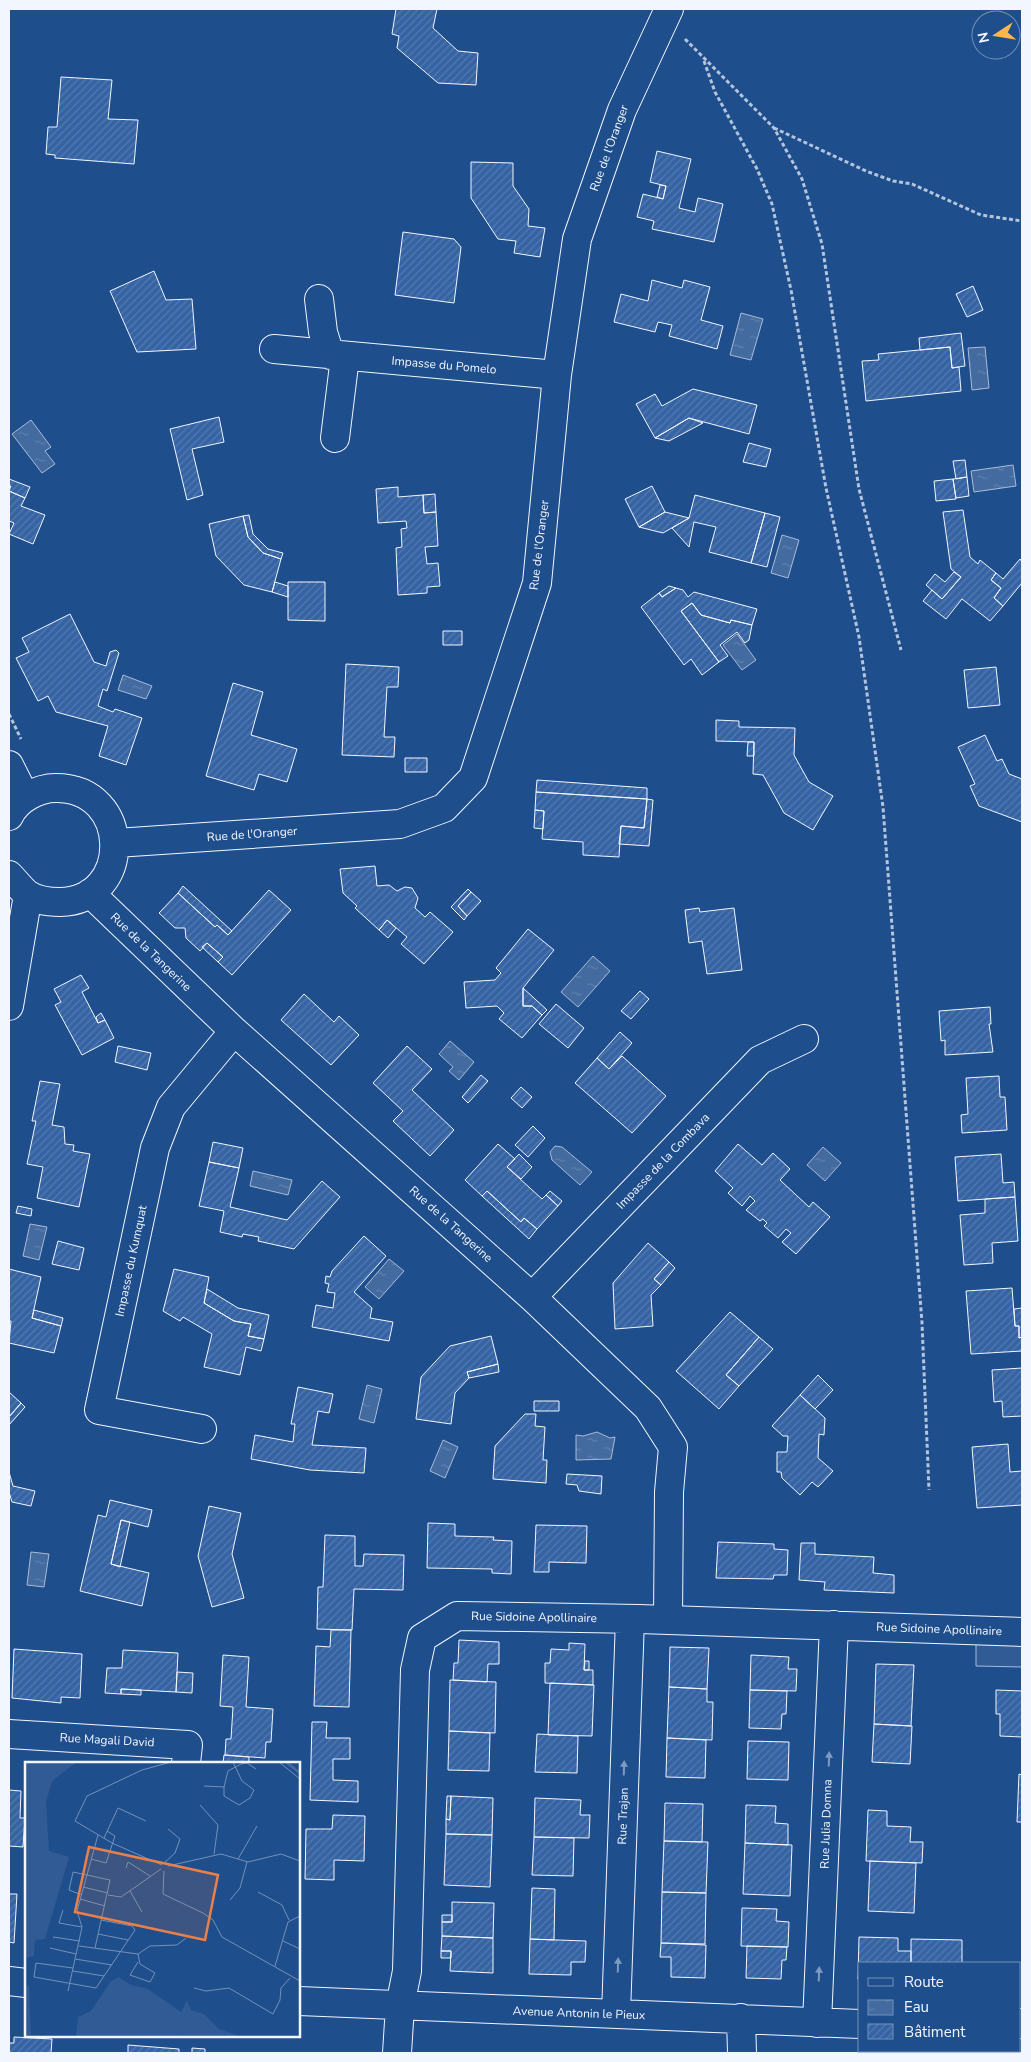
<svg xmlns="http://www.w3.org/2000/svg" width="1031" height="2062" font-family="'Nunito Sans',sans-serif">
<defs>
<pattern id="water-ripples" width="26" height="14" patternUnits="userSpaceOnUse" patternTransform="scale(1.25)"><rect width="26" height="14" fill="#446ba0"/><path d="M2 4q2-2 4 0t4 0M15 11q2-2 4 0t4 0" fill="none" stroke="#5f81ae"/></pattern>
<pattern id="building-hatch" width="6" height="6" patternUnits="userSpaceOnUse" patternTransform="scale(1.25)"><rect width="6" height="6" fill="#3563a3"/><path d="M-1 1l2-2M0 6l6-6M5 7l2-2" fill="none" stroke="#537ab1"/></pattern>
</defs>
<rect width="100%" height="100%" fill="#1f4e8c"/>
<path fill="#305b95" stroke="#a8bbd7" d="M976,1642L1022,1643V1667L976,1666Z"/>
<path fill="url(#water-ripples)" stroke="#a8bbd7" d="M741,313L763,319L751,360L730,355Z
M985,347L989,388L972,390L968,348Z
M31,420L51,447L45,451L55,464L42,473L12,434Z
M1013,465L1016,486L974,492L971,471Z
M782,535L799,540L788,578L771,573Z
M737,634L756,660L742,670L723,645Z
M123,675L152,686L146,699L118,690Z
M593,956L610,971L578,1007L561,992Z
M450,1041L474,1062L459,1080L449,1071L453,1067L439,1054Z
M555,1146L562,1147L592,1172L580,1185L552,1160L550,1152Z
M823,1147L841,1163L825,1181L807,1165Z
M253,1171L292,1180L288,1195L250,1186Z
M30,1224L47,1227L39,1260L23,1256Z
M389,1259L404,1271L379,1299L365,1287Z
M367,1385L382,1389L374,1423L359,1419Z
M597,1432L610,1438L615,1437L611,1459L576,1460V1435L583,1436Z
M443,1440L458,1447L445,1478L430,1471Z
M31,1552L49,1554L44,1587L27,1585Z"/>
<path fill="url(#building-hatch)" stroke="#f2f6ff" d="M396,9H437L433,28L458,51L478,53L476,85L438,83L397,48L399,36L392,34Z
M61,77L112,80L108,119L138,120L134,164L55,158V155L46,154L48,127H57Z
M657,151L691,159L679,208L695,212L698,198L723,204L714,242L652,229L654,221L637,217L643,194L663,199L666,186L650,182Z
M471,162L513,163V186L529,209L528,226L545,228L540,257L514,253L516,241L498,239L471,198Z
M660,185L666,186L663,199L657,197Z
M403,232L454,239L461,247L454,303L395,295Z
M154,271L166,300L192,299L196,349L137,352L110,291Z
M652,280L682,288L684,280L710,287L701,320L723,326L717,349L669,336L672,325L658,322L655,332L614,322L621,294L648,301Z
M973,286L983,310L967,317L956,294Z
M961,333L965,366L952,368L950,347L920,350L919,338Z
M950,347L952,368L959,367L961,391L866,401L862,361L879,360L878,354Z
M693,389L757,405L749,434L689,418L655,438L636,404L655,394L662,406Z
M219,417L224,442L192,449L203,495L187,500L170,429Z
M689,418L703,423L669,441L655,438Z
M749,443L771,449L766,467L743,462Z
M965,460L967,477L956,479L953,461Z
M967,477L969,496L956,498L953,479Z
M9,479L30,487L25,498L9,491L11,486H9Z
M953,479L956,499L936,501L934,481Z
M652,486L665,512L639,527L625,499Z
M398,487V497L423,495L424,513L436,512L438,546L425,547L427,564L438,563L440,586L427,587V593L398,595L396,548L402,547L401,529L407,528L406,521L378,523L376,489Z
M9,491L25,498L21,506L45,515L33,544L9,534L14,523L9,521Z
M435,494L436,512L424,513L423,495Z
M695,495L765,513L751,563L709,552L716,527L694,522L689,547L672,528L689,518Z
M963,510L970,557L978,564L980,560L996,573L991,580L1001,588L994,598L1003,606L990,621L962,599L946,619L923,601L932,590L942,599L961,577L951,569L943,512Z
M665,512L689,518L663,533L639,527Z
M765,513L780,517L767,567L751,563Z
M249,515L253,534L268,549L283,553L281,559L263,553L248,537L243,516Z
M243,516L248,537L263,553L281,559L272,592L244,585L216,556L209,524Z
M1020,559L1022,562V583L1003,606L994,598L1001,588L991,580L996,573L1003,579Z
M954,572L961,577L942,599L926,585L935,574L945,582Z
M275,582L288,586V597L272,592Z
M288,582H325V621L288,620Z
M669,586L676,588L662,597L659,593Z
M676,588L683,590L688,597L694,592L757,609L752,625L731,620L730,623L701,615L692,603L681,611L719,662L702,675L691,659L684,665L641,607L659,593L662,597Z
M692,603L701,615L730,623L731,620L752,625L749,640L745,643L737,632L720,645L728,656L719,662L681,611Z
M70,614L94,662L106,666L110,652L116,650L119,653L107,691L103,689L98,706L113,712L115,709L142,718L126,765L99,756L108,726L56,712L48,696L38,701L16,658L29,652L22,638Z
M443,631H462V645H443Z
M346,664L399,667L398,687H387L384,737H395L394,757L342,755Z
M996,667L1000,705L968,708L964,670Z
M233,683L263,692L251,735L297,749L287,782L259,774L254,790L206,776Z
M716,720L739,721V727L795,728L794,755L809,782L833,796L813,830L784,813L763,775L753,774L754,742L716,741Z
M985,735L997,761L1002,759L1009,774L1022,779V822L979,806L970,786L975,784L958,747Z
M748,742H754V756H747Z
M405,758H427V772H405Z
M537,780L647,788V799L536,792Z
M536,792L647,799L644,828L621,826L619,857L583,855V842L542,839L544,811L535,810Z
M647,799L653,800L649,846L619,844L621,826L644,828Z
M535,810L544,811L543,829L534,828Z
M375,866L377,886L389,885L397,891L405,887L412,888L418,898L415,908L425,917L430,912L453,932L424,964L401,944L407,937L387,920L379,930L355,908L357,906L343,893L340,869Z
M183,886L232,931L228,935L217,925L215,927L178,893Z
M468,889L471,892L458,906L467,916L464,920L451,907Z
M269,890L291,910L232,975L218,962L223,957L207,943L200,951L186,938L185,928H175L159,913L178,893L215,927L217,925L228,935Z
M471,892L481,901L467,916L458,906Z
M699,908L700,912L734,908L742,970L707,974L702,941L689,943L685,910Z
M387,920L396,928L388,938L379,930Z
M528,929L554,950L523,988V1006H532L542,1015L522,1038L499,1019L504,1013L497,1006L466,1008L464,982L495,980L501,973L496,968Z
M207,943L223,957L218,962L202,947Z
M81,975L89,988L82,992L98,1023L105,1020L114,1038L82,1055L55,1005L61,1002L54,989Z
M523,988L547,1010L542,1015L532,1006H523Z
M640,991L649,999L631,1019L621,1011Z
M304,994L334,1022L339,1016L359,1035L331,1065L281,1020Z
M556,1004L584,1028L568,1048L539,1024Z
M990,1007L991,1024H989L993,1052L945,1055V1040L941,1041L939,1011Z
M101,1013L105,1020L98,1023L96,1017Z
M620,1032L632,1043L609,1069L597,1058Z
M118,1046L151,1053L147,1070L115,1062Z
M407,1046L432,1069L412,1090L454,1130L430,1156L393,1121L403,1111L373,1083Z
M622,1056L666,1096L632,1133L575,1083L597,1058L609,1069Z
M481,1075L488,1081L468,1103L462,1097Z
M999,1076L1000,1097H1005L1007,1130L962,1133L961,1115L968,1114L966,1078Z
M40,1081L60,1084L52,1125L64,1127L65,1144L74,1145L73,1151L90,1154L79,1207L37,1198L43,1167L27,1164L36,1121H32Z
M521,1087L532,1097L522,1108L511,1098Z
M533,1126L545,1138L528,1157L515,1145Z
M213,1142L243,1148L239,1168L209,1162Z
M498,1144L515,1159L507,1167L542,1199L546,1195L558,1206L537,1229L524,1218L521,1222L487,1191L482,1196L465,1180Z
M738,1144L762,1165L773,1153L790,1169L780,1180L809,1207L813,1202L830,1217L796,1254L782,1242L791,1233L786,1229L778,1238L764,1226L767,1223L763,1219L760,1221L746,1210L755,1201L750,1196L742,1206L728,1193L733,1188L715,1171Z
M519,1154L532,1167L521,1179L507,1167Z
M1001,1154L1003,1183L1014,1182L1015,1197L958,1201L955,1157Z
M209,1162L239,1168L230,1207L287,1220L322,1181L340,1197L294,1249L258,1241L259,1237L243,1234L242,1237L220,1232L224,1211L199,1206Z
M487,1191L521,1222L524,1218L537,1229L529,1239L482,1196Z
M550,1191L562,1201L558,1206L546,1195Z
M1015,1197L1018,1241L992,1243L993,1263L964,1265L960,1215L985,1213V1199Z
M18,1206L32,1209L31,1216L16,1213Z
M364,1236L386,1256L354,1292L372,1308L370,1318L393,1322L389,1341L312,1327L316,1305L333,1308L335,1293L327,1292L329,1284L325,1283L326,1276L330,1277L332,1271Z
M58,1241L84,1248L79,1270L52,1264Z
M648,1243L669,1262L654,1279L661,1285L651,1295L653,1326L615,1329L613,1283Z
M669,1262L675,1268L661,1285L654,1279Z
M9,1269L41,1277L32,1318L61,1326L54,1353L9,1343L11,1321H9Z
M174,1269L209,1277L204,1303L234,1321L251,1324L248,1336L264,1339L261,1351L246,1347L240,1375L204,1367L212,1334L183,1317L180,1321L163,1311Z
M1012,1288L1015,1326H1019V1338L1022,1337V1351L971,1354L966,1291Z
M207,1289L238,1308L269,1315L264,1339L248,1336L251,1324L234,1321L204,1303Z
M1022,1308V1337L1019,1338V1326H1015L1014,1309Z
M34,1310L63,1318L61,1326L32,1318Z
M730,1312L759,1337L726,1375L739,1386L719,1409L676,1371Z
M491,1336L498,1364L467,1372L469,1378L455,1393L451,1424L416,1419L421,1377L450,1346Z
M759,1337L773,1349L739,1386L726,1375Z
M498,1364L499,1372L469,1378L467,1372Z
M1022,1368V1416L1003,1417L1002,1401L994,1402L992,1370Z
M818,1375L833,1390L815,1409L800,1395Z
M298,1387L333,1394L329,1413L318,1411L312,1445L366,1448L364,1473L310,1470L251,1459L255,1435L293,1442L295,1424H291Z
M9,1392L21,1403L9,1417Z
M800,1395L825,1418L824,1435L819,1434L818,1458L833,1471L818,1487L812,1482L800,1495L782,1478L781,1472H777V1452H787L788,1436H783L772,1426Z
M534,1401H559V1411H534Z
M21,1403L25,1407L9,1425V1417Z
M525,1414H536L535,1426L545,1427L543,1460H547L546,1483L493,1479L495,1446Z
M1008,1444L1010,1472L1022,1471V1505L977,1508L972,1447Z
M9,1472L13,1486L35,1491L31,1506L12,1502L9,1492Z
M567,1474L602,1476L601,1494L579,1491L577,1485L566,1484Z
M110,1500L152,1510L148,1527L121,1520L111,1564L149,1573L142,1606L80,1591L98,1515L106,1517Z
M209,1506L241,1513L232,1554L244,1598L212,1607L198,1556Z
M121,1520L130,1522L120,1567L111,1564Z
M428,1523L455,1524V1536L494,1537L493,1540L512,1541L511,1574L492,1573V1569L427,1568Z
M536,1525L587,1526L586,1563L549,1562V1572H534Z
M325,1535L355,1536V1566H363L364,1554L404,1555L403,1590L354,1589L352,1630L317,1629L318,1587H323Z
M718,1542L774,1544V1549L788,1550L787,1575H774L773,1579L716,1578Z
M801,1543H815V1554L874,1557L873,1573L894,1575V1593L824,1590L825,1582L799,1580Z
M331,1630H351L349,1707L314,1706L316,1646L330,1647Z
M459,1640L499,1642V1664H488L487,1682L453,1680L454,1663H458Z
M569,1643L585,1644L584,1670H593V1685L545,1683V1663H550L551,1649L569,1650Z
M670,1647L709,1648L707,1689L669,1687Z
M14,1649L82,1654L80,1698L61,1697V1703L12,1698Z
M123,1650L178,1653L176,1692L121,1689V1694L105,1693L107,1668H122Z
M223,1655L249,1657L246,1707L273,1709L271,1742H266L265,1758L225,1755L226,1739H231L233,1707L220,1706Z
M751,1655L789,1657L788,1669H797L796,1691L750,1690Z
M585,1661H589V1670H584Z
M876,1664L914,1665L911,1726L874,1724Z
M177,1672L193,1673L192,1693L176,1692Z
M450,1680L496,1682L495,1733L449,1731Z
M550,1683L594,1685L592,1736L548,1735Z
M669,1687L707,1689V1702H713L712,1740L667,1738Z
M121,1689L141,1690V1695L121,1694Z
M750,1690L787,1691L786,1714H782L781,1729L749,1728Z
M996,1690L1022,1691V1737L1000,1736V1714H996Z
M312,1722H327L326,1738H350V1759H333V1780L358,1781V1802L310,1800Z
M874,1724L912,1726L910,1764L872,1762Z
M449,1731L490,1733L489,1771L448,1770Z
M537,1734L578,1736L577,1773L535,1772Z
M667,1738L706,1740L705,1778L666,1777Z
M748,1741L789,1742L788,1780L747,1779Z
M224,1755L249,1757V1763H223Z
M1019,1774L1022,1775V1861V1822H1017Z
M9,1790L21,1791L20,1818H25L23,1847L9,1846Z
M447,1796H451L450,1820L446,1819Z
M451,1796L493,1798L492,1835L446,1834V1819L450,1820Z
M535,1798L581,1800L580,1815H590L589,1838L534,1837Z
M665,1803L703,1804L702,1842L664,1841Z
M746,1805L776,1806L775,1823L788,1824V1845L745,1843Z
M868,1810L887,1811V1826L911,1827L910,1842H923L922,1863L866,1861Z
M333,1815L365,1816L364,1861L334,1860V1880L305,1879L306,1829H332Z
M446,1834L492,1835L490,1887L444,1885Z
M534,1837L574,1838L573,1876L532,1875Z
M664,1841L708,1842L706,1893L662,1892Z
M745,1843L792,1845L790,1896L743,1894Z
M870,1861L916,1863L914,1913L868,1911Z
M532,1888L555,1889L554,1940L530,1939Z
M662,1892L706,1893L705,1944L661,1943Z
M9,1894H17L14,1943L9,1942Z
M452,1902L494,1903L493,1938L442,1936V1922H452Z
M742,1908L777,1909L776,1921L789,1922L788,1947L741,1946Z
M442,1915H452V1922H442Z
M442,1936L493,1938V1973L450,1971L451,1951H441Z
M859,1937L898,1938V1951H911V1963H860L858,1979Z
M530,1939L586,1941L585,1962H571V1975L529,1974Z
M911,1939L962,1940V1963H911Z
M661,1943L706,1945L705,1978L671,1977V1957H660Z
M747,1946L787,1947L786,1960H782L781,1979L746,1978Z
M441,1951H451V1958H441Z
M14,2037L52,2039L51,2053H9V2043H14Z
M128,2045L179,2049V2053H128Z
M192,2048L205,2049V2053H192Z"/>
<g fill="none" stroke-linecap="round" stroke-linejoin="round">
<defs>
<path id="minor" d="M319,299L323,332L330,355
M274,349L557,375
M335,438L345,357
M9,765L25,797
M9,816C17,799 38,788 56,788C133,788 133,901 60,902C50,902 37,901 27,894C21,889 15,881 9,875
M116,843L400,824L444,808L473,778L537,583L557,375L577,239L622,110L669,9
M90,893L234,1031L532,1297L648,1408L673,1447L669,1492L668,1620
M9,1006L28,895
M532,1297L760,1060L804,1039
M202,1429L99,1410L155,1148L171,1107L234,1031
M9,1734L188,1745L186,1763
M9,1981L26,1983
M299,2001L860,2024
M616,2014L630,1619
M741,2018L742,2053
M817,2023L834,1625
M1020,2024L1022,2023
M397,2053L400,2006L407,1971L415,1670L422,1638L457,1616L639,1619L1022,1632"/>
</defs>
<use href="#minor" stroke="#f2f6ff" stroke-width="30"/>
<path stroke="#b3c4dc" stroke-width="3" stroke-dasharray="4 2.5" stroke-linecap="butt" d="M685,39L774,128L802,179L822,244L859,489L901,650
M704,61L715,92L757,169L772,204L791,290L826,488L859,637L883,807L922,1323L929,1490
M774,128L866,171L893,181L912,184L981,215L1022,221
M9,714L21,739"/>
<use href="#minor" stroke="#1f4e8c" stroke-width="28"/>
</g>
<defs><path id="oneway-solid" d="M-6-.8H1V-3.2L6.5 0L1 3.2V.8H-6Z" transform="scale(1.25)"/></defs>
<g fill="#7e9ac0">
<use href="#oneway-solid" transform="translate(829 1759) rotate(-88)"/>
<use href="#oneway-solid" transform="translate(624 1768) rotate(-88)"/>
<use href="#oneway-solid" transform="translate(618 1965) rotate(-88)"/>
<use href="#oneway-solid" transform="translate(819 1974) rotate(-88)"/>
</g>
<g text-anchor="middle" stroke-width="4" stroke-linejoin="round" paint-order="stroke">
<g font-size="12" fill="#f2f6ff" stroke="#1f4e8c">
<text transform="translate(609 148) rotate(-70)" y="4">Rue de l'Oranger</text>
<text transform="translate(444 365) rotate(5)" y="4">Impasse du Pomelo</text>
<text transform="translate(539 545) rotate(-83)" y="4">Rue de l'Oranger</text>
<text transform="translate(252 834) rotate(-4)" y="4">Rue de l'Oranger</text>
<text transform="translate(151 952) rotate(44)" y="4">Rue de la Tangerine</text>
<text transform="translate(663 1161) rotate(-46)" y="4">Impasse de la Combava</text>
<text transform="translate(451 1224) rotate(42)" y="4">Rue de la Tangerine</text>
<text transform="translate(131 1261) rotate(-78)" y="4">Impasse du Kumquat</text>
<text transform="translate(534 1617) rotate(1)" y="4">Rue Sidoine Apollinaire</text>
<text transform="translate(939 1629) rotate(2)" y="4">Rue Sidoine Apollinaire</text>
<text transform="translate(107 1740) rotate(3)" y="4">Rue Magali David</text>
<text transform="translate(623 1816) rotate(-88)" y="4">Rue Trajan</text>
<text transform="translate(826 1824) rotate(-88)" y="4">Rue Julia Domna</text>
<text transform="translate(579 2013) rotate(2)" y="4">Avenue Antonin le Pieux</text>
</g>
</g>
<g transform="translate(25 1762)">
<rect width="275" height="275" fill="#1f4e8c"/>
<path d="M162,238L166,248L179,252L194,267L218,275H159L156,270V250Z" fill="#305b95"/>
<path d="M0,0H52L27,19L21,40L24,89L44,95L20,177L10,178L9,194L0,196ZM0,223L4,224L6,275H0Z" fill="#305b95"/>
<path d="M94,215L104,222L123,227L156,250V270L159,275H51L53,255L66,249L86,219Z" fill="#305b95"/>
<path fill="none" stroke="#446ba0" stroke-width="2.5" d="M261,0L275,11"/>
<path fill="none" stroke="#7391ba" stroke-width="1" d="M254,0L275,17M179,24L199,25L203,9L216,2L222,1L231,7M199,25V34L214,43L225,36L229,28L217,19L208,0M175,43L193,63L189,92M79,76L93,46L121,59M66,97L81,101L90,74L82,69M213,97L232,64M138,102L150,91L155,77L143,67M137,103L87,81L50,59L62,34L117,8L146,0M143,104L196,92L223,100L256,92L275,99M101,106L103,100L125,114M139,109L138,132L178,151L188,158L197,175L275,219M58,125L83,131M105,129L117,150M233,130L257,143L264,158M57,133L44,128L48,110L85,118L70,186M83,133L96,135L136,107M55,137L80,144M205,138L215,126L222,100M38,148L34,161L57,165M73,172L103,178M28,175L55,179M258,179L275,187M54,184L113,192L125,184L152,183L161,176M25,186L51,192M113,192L115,202L130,211L125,220L105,213L113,200M50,197L87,203M250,204L263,160L275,154M48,206L11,201L9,215L71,226L110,168L107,164L76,158M48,209L79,214M169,226L181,229L204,226L248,252L255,238L256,226L265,216M43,229L57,165L52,149L73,73"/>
<path fill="#ea8049" fill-opacity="0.15" stroke="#ea8049" stroke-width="2.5" d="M64,85L193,113L180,178L50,150Z"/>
<rect width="275" height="275" fill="none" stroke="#f2f6ff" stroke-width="2.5"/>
</g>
<rect width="1031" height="2062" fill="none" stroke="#f2f6ff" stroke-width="20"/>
<rect x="858" y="1962" width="162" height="90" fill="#1f4e8c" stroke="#7391ba"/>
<rect x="868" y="1978" width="25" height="8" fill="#1f4e8c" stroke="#7391ba"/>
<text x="904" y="1987" font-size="15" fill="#f2f6ff">Route</text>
<rect x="868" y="2000" width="25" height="15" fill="url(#water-ripples)" stroke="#7391ba"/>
<text x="904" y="2012" font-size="15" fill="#f2f6ff">Eau</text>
<rect x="868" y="2024" width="25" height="15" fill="url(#building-hatch)" stroke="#7391ba"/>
<text x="904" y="2037" font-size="15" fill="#f2f6ff">Bâtiment</text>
<g transform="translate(996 35) rotate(258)"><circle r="24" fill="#1f4e8c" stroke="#7391ba"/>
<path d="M0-4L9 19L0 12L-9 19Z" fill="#ffb74d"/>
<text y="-8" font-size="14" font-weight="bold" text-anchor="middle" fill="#f2f6ff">N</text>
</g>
</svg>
